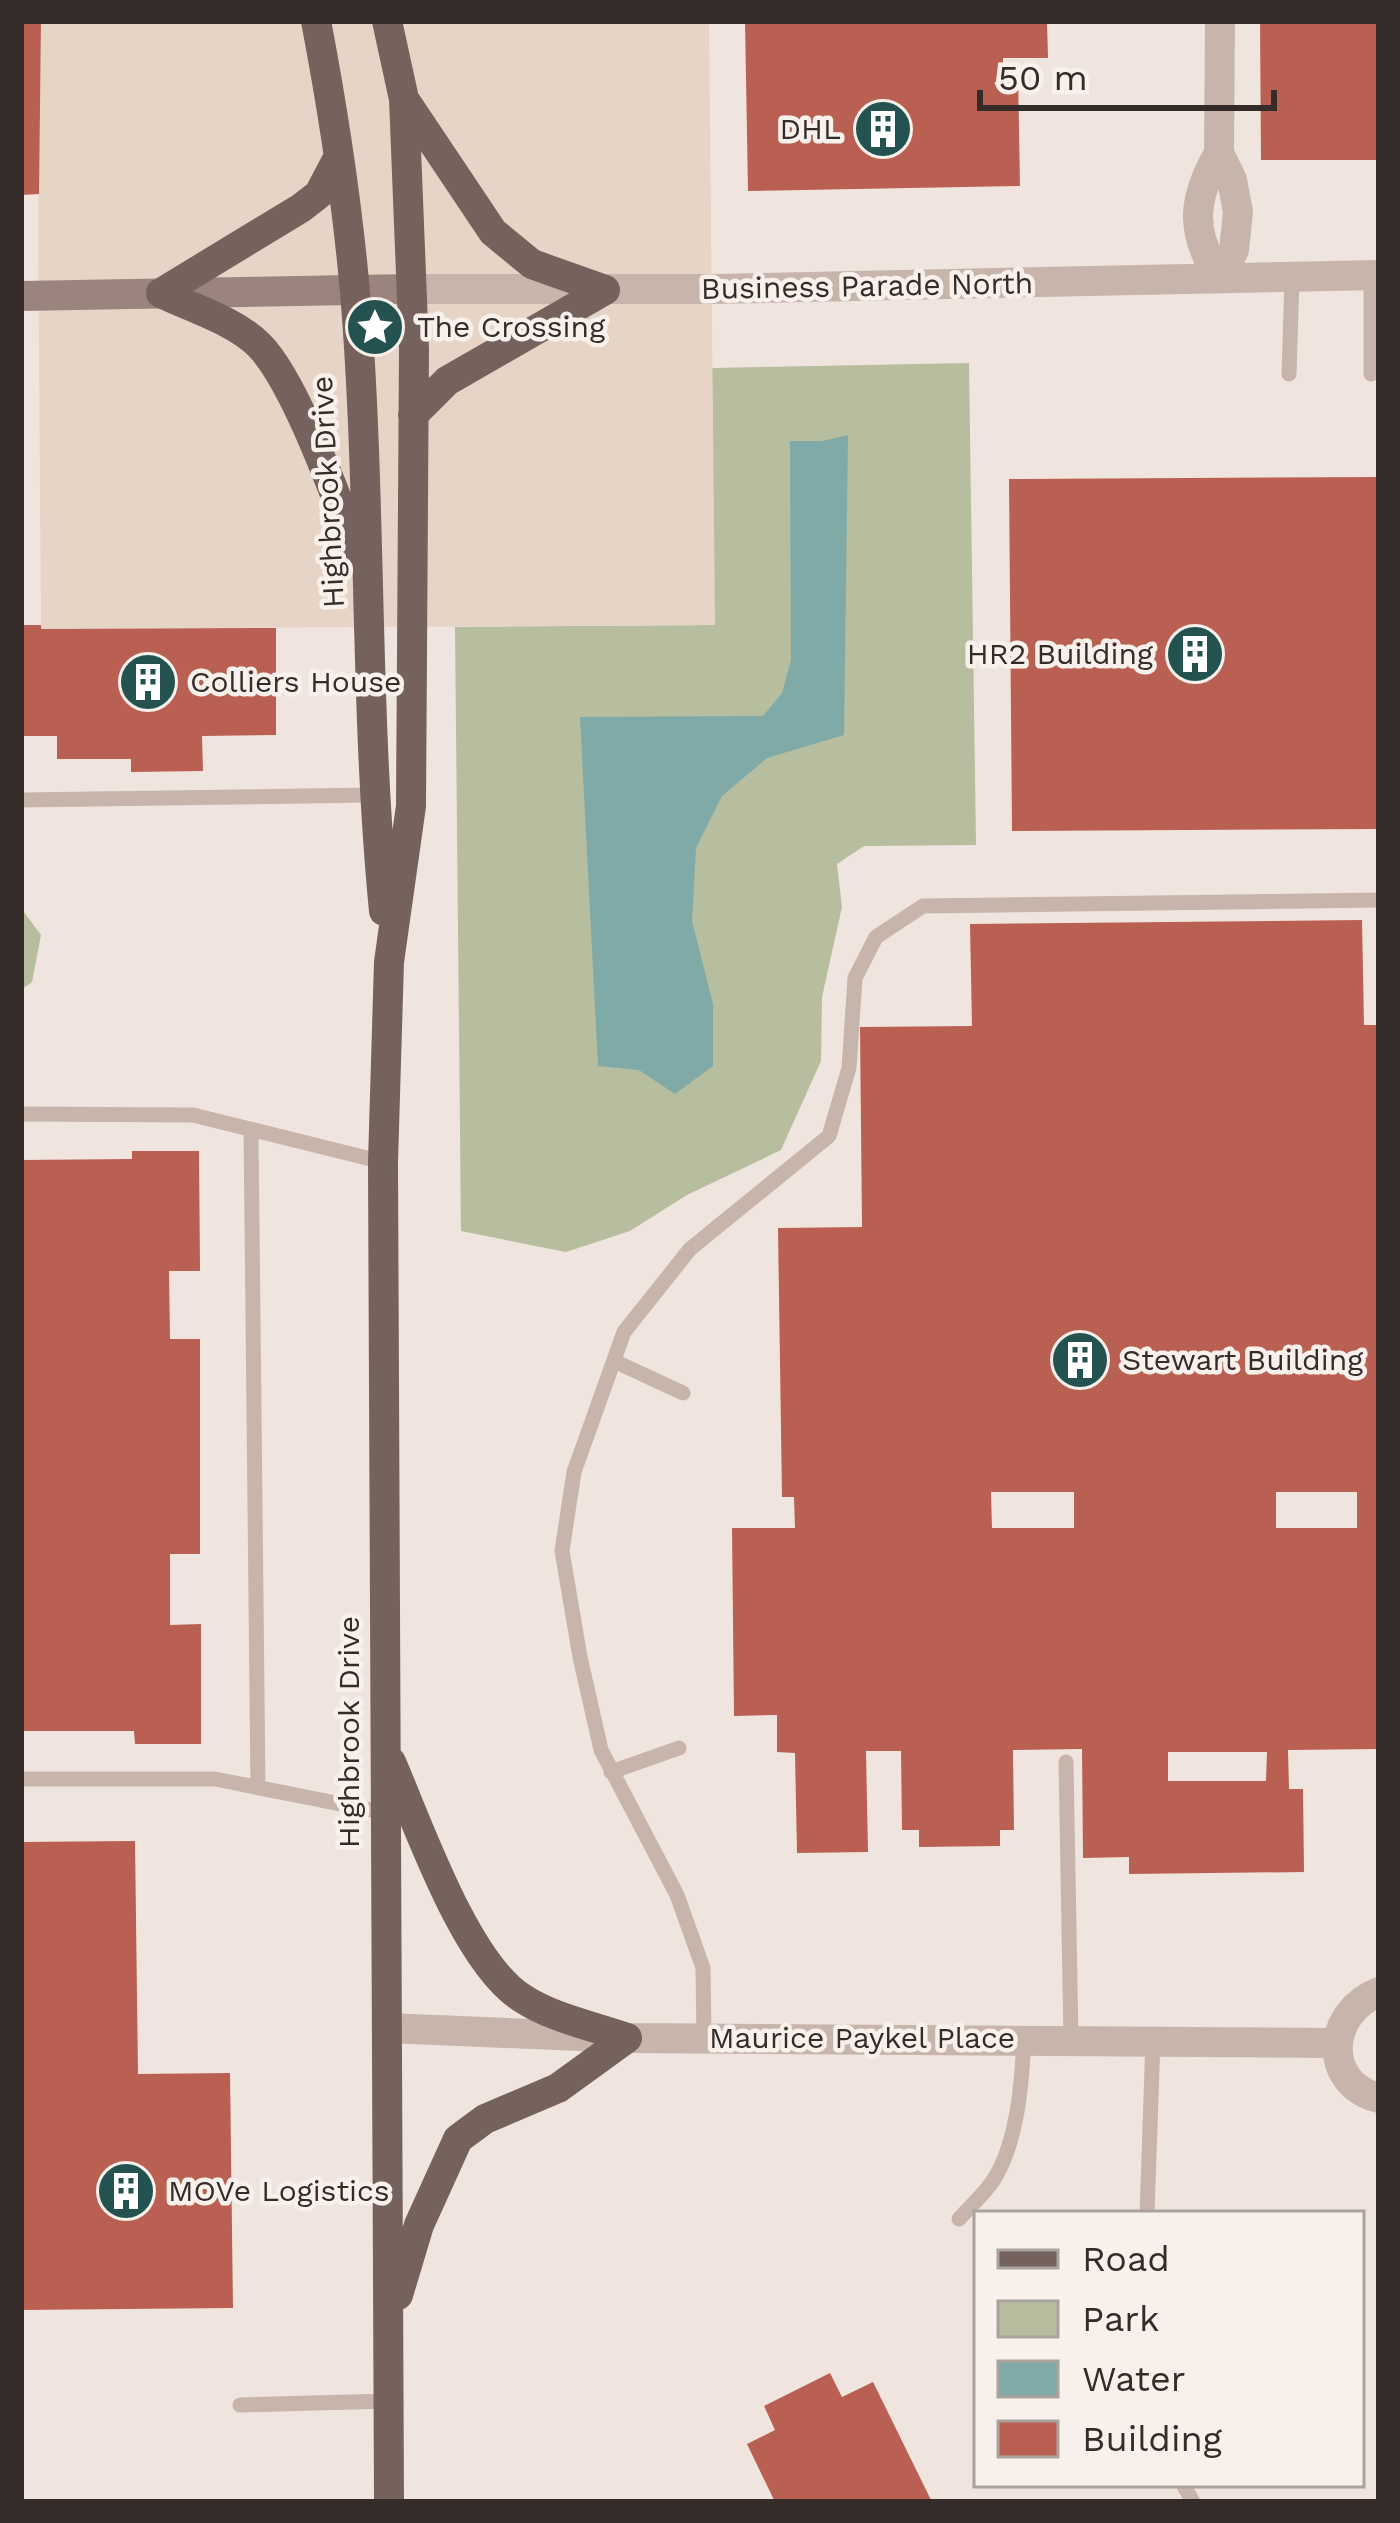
<svg xmlns="http://www.w3.org/2000/svg" width="1400" height="2523" font-family="'Work Sans',sans-serif">
<rect width="100%" height="100%" fill="#f0e5de"/>
<path fill="#b7bd9f" d="M969,363L976,845L864,846L837,864L842,907L822,997L821,1061L781,1150L687,1195L630,1231L566,1252L461,1231L455,627L714,625L712,368Z
M21,908L41,935L32,982L21,990Z"/>
<path fill="#e6d5c7" d="M41,21H709L715,625L41,629L38,222Z"/>
<path fill="#80aaa7" d="M848,435L844,735L767,758L722,796L696,848L692,921L713,1004V1066L675,1094L639,1070L598,1066L580,717L763,716L782,693L791,660L790,441H822Z"/>
<path fill="#b96053" fill-rule="evenodd" d="M21,21H41L39,194L21,195Z
M745,21H1047L1048,58H1003V73L1018,72L1020,186L748,191Z
M1260,21H1379V160H1261Z
M1379,477V829L1012,831L1009,479Z
M21,625H41V629L276,628V735L202,736L203,771L131,772V759H57V736H21Z
M1362,920L1364,1025H1379V1749L1288,1750L1289,1789H1303L1304,1872L1129,1874V1857L1083,1858L1082,1749L1013,1750L1014,1830H1000V1846L919,1847V1830H902L901,1751H866L868,1852L797,1853L795,1753L777,1752V1715L734,1716L732,1528H795L794,1497H782L778,1228L862,1227L860,1027L972,1026L970,924ZM991,1492H1074V1528H992ZM1276,1492H1357V1528H1276ZM1168,1752H1267L1266,1781H1168Z
M132,1151H199L200,1271H169L170,1339H200V1554H170V1625L201,1624V1744H135L134,1731H21V1160L132,1159Z
M135,1841L138,2074L230,2073L233,2308L21,2310V1842Z
M830,2373L842,2397L873,2382L932,2502H775L747,2444L775,2430L764,2406Z"/>
<g fill="none" stroke-linecap="round" stroke-linejoin="round">
<path stroke="#c7b5ab" stroke-width="15" d="M1289,374L1292,277
M1371,374V275
M21,800L373,795
M21,1114L193,1115L383,1162
M251,1130L258,1788
M614,1361L683,1393
M1066,1762L1071,2039
M611,1772L679,1748
M21,1779H215L386,1813
M704,2037L703,1968L677,1895L601,1750L580,1657L562,1551L574,1472L624,1332L690,1249L829,1136L849,1068L855,978L876,937L923,906L1379,900
M1147,2214L1153,2040
M959,2219C971,2205 987,2192 996,2176C1018,2137 1022,2082 1024,2038
M240,2405L389,2401
M1183,2484L1193,2502"/>
<path stroke="#c7b5ab" stroke-width="30" d="M1219,153C1192,200 1190,231 1219,278L1234,250L1238,212L1232,180L1219,153L1220,21
M411,289H712L1379,275
M1379,1992C1327,2012 1321,2083 1379,2098
M387,2028L627,2038L1337,2043"/>
<path stroke="#9a847d" stroke-width="30" d="M21,296L411,289"/>
<path stroke="#75625c" stroke-width="30" d="M316,21C333,110 347,202 355,292C372,498 364,705 384,911
M387,21L404,99L414,349L411,806L389,962L383,1162L389,2502
M404,99L493,232L532,264L605,290
M161,293C192,308 235,321 259,345C296,382 338,503 358,554
M161,293L301,208L319,194L338,158
M413,415L447,381L605,290
M391,1762C418,1824 465,1962 522,1998C552,2018 593,2026 627,2038
M398,2295L419,2225L458,2139L485,2119L558,2088L627,2038"/>
</g>
<defs>
<symbol id="building-disc" viewBox="-11 -11 22 22"><circle r="9.5" fill="#235250" stroke="#f8f0ea"/><path d="M-4-6H4V6H1V3H-1V6H-4ZM-2.5-4.3h1.7v1.8h-1.7ZM.8-4.3h1.7v1.8H.8ZM-2.5-1h1.7V.8h-1.7ZM.8-1h1.7V.8H.8Z" fill="#fff"/></symbol>
<symbol id="sight-disc" viewBox="-11 -11 22 22"><circle r="9.5" fill="#235250" stroke="#f8f0ea"/><path d="M0-6L1.8-2.2L6-1.7L2.9 1.2L3.7 5.4L0 3.3L-3.7 5.4L-2.9 1.2L-6-1.7L-1.8-2.2Z" fill="#fff"/></symbol>
</defs>
<g fill-rule="evenodd">
<use href="#building-disc" x="850" y="96" width="66" height="66"/>
<use href="#sight-disc" x="342" y="294" width="66" height="66"/>
<use href="#building-disc" x="1162" y="621" width="66" height="66"/>
<use href="#building-disc" x="115" y="649" width="66" height="66"/>
<use href="#building-disc" x="1047" y="1327" width="66" height="66"/>
<use href="#building-disc" x="93" y="2158" width="66" height="66"/>
</g>
<g text-anchor="middle" stroke-width="9" stroke-linejoin="round" paint-order="stroke">
<g font-size="30" fill="#352c29" stroke="#f8f0ea" text-anchor="start">
<text x="841" y="139" text-anchor="end">DHL</text>
<text x="417" y="337">The Crossing</text>
<text x="1153" y="664" text-anchor="end">HR2 Building</text>
<text x="190" y="692">Colliers House</text>
<text x="1122" y="1370">Stewart Building</text>
<text x="168" y="2201">MOVe Logistics</text>
</g>
<g font-size="30" fill="#352c29" stroke="#f8f0ea">
<text transform="translate(867 286) rotate(-1)" y="10">Business Parade North</text>
<text transform="translate(328 492) rotate(-93)" y="10">Highbrook Drive</text>
<text transform="translate(349 1732) rotate(-90)" y="10">Highbrook Drive</text>
<text x="862" y="2048">Maurice Paykel Place</text>
</g>
</g>
<rect width="1400" height="2523" fill="none" stroke="#352c29" stroke-width="48"/>
<rect x="974" y="2211" width="390" height="276" fill="#f8f0ea" stroke="#aaa29d" stroke-width="3"/>
<rect x="998" y="2250" width="60" height="18" fill="#75625c" stroke="#aaa29d" stroke-width="3"/>
<text x="1082" y="2271" font-size="36" fill="#352c29">Road</text>
<rect x="998" y="2301" width="60" height="36" fill="#b7bd9f" stroke="#aaa29d" stroke-width="3"/>
<text x="1082" y="2331" font-size="36" fill="#352c29">Park</text>
<rect x="998" y="2361" width="60" height="36" fill="#80aaa7" stroke="#aaa29d" stroke-width="3"/>
<text x="1082" y="2391" font-size="36" fill="#352c29">Water</text>
<rect x="998" y="2421" width="60" height="36" fill="#b96053" stroke="#aaa29d" stroke-width="3"/>
<text x="1082" y="2451" font-size="36" fill="#352c29">Building</text>
<path d="M980 90v18h294v-18" fill="none" stroke="#352c29" stroke-width="6"/>
<text x="998" y="90" font-size="36" fill="#352c29" stroke="#f8f0ea" stroke-width="9" paint-order="stroke">50 m</text>
</svg>
